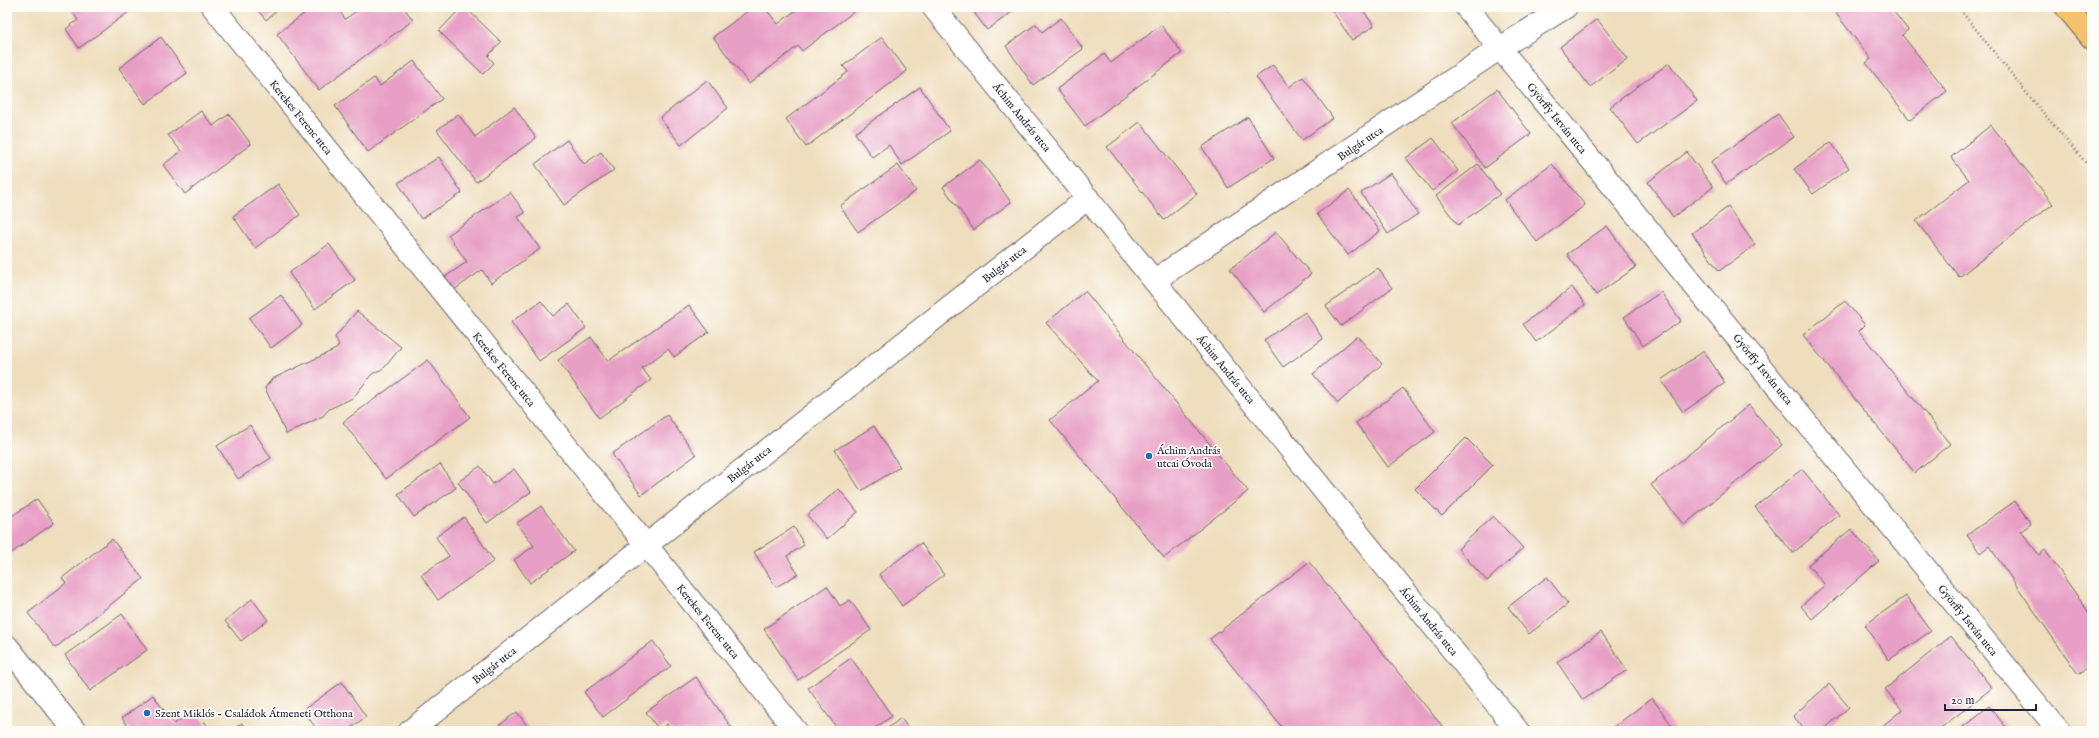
<svg xmlns="http://www.w3.org/2000/svg" width="2099" height="738" font-family="'IM FELL English',serif">
<rect width="100%" height="100%" fill="#fdfcf7"/>
<filter id="ink" filterUnits="userSpaceOnUse"><feTurbulence type="fractalNoise" baseFrequency=".025" numOctaves="2"/><feDisplacementMap in="SourceGraphic" scale="8" xChannelSelector="R" yChannelSelector="G"/><feConvolveMatrix kernelMatrix="1 2 1 2 8 2 1 2 1" color-interpolation-filters="sRGB"/></filter>
<filter id="wash" filterUnits="userSpaceOnUse"><feTurbulence type="fractalNoise" baseFrequency=".012" numOctaves="4" result="noise"/><feDisplacementMap in="SourceGraphic" scale="16" xChannelSelector="R" yChannelSelector="G"/><feGaussianBlur stdDeviation="0.9" result="paint"/><feColorMatrix in="noise" values="0 0 0 0 0 0 0 0 0 0 0 0 0 0 0 0 0 1.4 0 .05"/><feComposite in="paint" operator="in"/></filter>
<g filter="url(#wash)">
<rect width="100%" height="100%" fill="#efdebe"/>
<g id="blocks">
<path fill="#e89fc5" d="M69,7H131L133,9L79,48L66,29L78,20Z
M255,7H281L266,20Z
M313,7H337L345,19L355,12L351,7H403L413,20L319,90L277,34Z
M462,7H465L501,42L488,56L494,63L483,74L439,31Z
M753,7H764L778,24L800,7H860L802,51L798,46L749,84L713,37Z
M970,7H1019L987,30Z
M1224,7H1233L1227,11Z
M1333,7H1361L1374,26L1352,40L1331,9Z
M1831,7H1890L1908,30L1902,35L1947,91L1910,120L1866,63L1871,59Z
M1061,18L1083,49L1033,85L1006,46L1036,24L1042,32Z
M1597,19L1628,59L1590,87L1560,47Z
M1161,25L1182,53L1085,126L1057,89L1104,54L1111,63Z
M161,37L187,73L145,104L119,68Z
M882,37L907,71L806,147L786,119L848,72L843,66Z
M414,61L442,99L368,152L335,106L374,78L380,86Z
M1669,63L1697,101L1638,144L1610,107Z
M1273,65L1289,87L1303,77L1333,118L1302,140L1256,77Z
M707,80L728,108L681,145L660,118Z
M920,87L950,131L902,165L889,145L872,157L855,133Z
M1497,89L1531,134L1485,168L1452,123Z
M514,107L536,138L476,182L437,130L458,114L475,137Z
M201,111L213,126L229,114L251,144L185,194L163,165L181,151L168,135Z
M1778,114L1794,137L1726,184L1711,162Z
M1248,117L1274,158L1228,188L1202,147Z
M1140,122L1197,194L1164,220L1107,147Z
M1991,125L2053,204L1959,277L1916,221L1969,180L1951,157Z
M1433,138L1458,171L1432,191L1406,158Z
M567,140L584,164L601,152L614,170L564,205L535,164Z
M1831,142L1849,168L1813,194L1794,169Z
M1687,152L1713,187L1673,217L1648,182Z
M439,157L462,193L421,219L398,183Z
M980,160L1011,202L974,230L943,187Z
M1478,164L1500,194L1458,225L1436,196Z
M1552,164L1585,205L1537,242L1505,200Z
M898,165L916,191L858,232L840,206Z
M1391,173L1418,214L1388,234L1361,193Z
M278,184L300,215L255,248L233,216Z
M1349,190L1380,231L1348,255L1317,214Z
M510,192L525,213L518,217L540,249L491,283L482,270L454,290L445,277L467,262L448,235Z
M1728,207L1755,245L1719,271L1692,233Z
M1607,226L1636,267L1596,295L1567,254Z
M1276,232L1311,274L1264,312L1230,269Z
M329,244L355,280L315,309L289,273Z
M1378,268L1392,288L1341,326L1326,306Z
M1572,287L1585,305L1536,342L1523,324Z
M1085,291L1248,491L1164,558L1050,420L1098,381L1046,323Z
M1661,292L1681,321L1643,346L1624,317Z
M281,295L302,325L271,348L249,318Z
M541,301L553,316L569,304L586,328L539,361L511,322Z
M1845,301L1865,325L1859,331L1950,444L1915,473L1803,335Z
M689,305L709,332L674,357L668,349L642,368L651,380L599,418L558,360L591,337L608,361Z
M357,311L401,347L384,368L372,374L353,398L329,409L323,416L286,434L265,388L272,379L336,349L339,345L335,337Z
M1305,312L1323,339L1283,367L1264,340Z
M1357,336L1382,364L1338,403L1313,374Z
M1704,351L1725,383L1683,412L1661,380Z
M428,360L470,417L386,479L343,422Z
M1403,388L1435,432L1388,467L1356,423Z
M1749,405L1782,445L1684,525L1651,485Z
M667,415L696,455L641,495L612,454Z
M250,425L271,458L238,479L217,446Z
M874,426L900,467L861,491L835,450Z
M1466,438L1493,465L1442,516L1415,489Z
M440,464L456,488L414,517L398,494Z
M480,466L493,484L514,469L531,492L487,523L458,482Z
M1802,469L1839,515L1793,553L1755,507Z
M839,489L858,512L827,539L807,515Z
M37,499L54,523L7,556V515L9,518Z
M2015,501L2031,524L2021,531L2039,555L2045,550L2092,617V665L2078,674L1989,546L1980,553L1967,535Z
M541,506L574,551L530,583L514,560L534,546L517,523Z
M1493,516L1523,548L1487,581L1458,549Z
M464,517L494,561L438,600L421,575L449,556L436,537Z
M794,527L804,545L787,556L798,574L776,587L754,552Z
M1851,529L1879,561L1812,619L1801,606L1825,585L1808,565Z
M112,539L143,579L55,648L28,613L66,583L62,578Z
M921,543L944,575L902,606L879,574Z
M1309,562L1375,644L1442,726L1434,731H1285L1210,639Z
M1547,577L1568,604L1529,634L1508,607Z
M827,586L840,606L850,600L871,630L798,680L764,629Z
M1906,596L1931,631L1889,660L1865,625Z
M252,599L268,620L241,641L225,621Z
M122,614L147,650L90,691L65,655Z
M1601,632L1627,670L1583,700L1557,662Z
M1951,636L1992,688L1937,731H1876L1902,710L1885,689Z
M653,641L671,666L603,717L584,692Z
M851,658L892,716L871,731H839L808,688Z
M696,677L721,713L734,731H672L667,724L659,730L646,712Z
M342,682L366,717L346,731H318L303,710Z
M1829,684L1849,707L1822,731H1806L1793,716Z
M153,695L174,724L195,709L211,731H131L122,718Z
M1652,698L1676,731H1613L1611,729Z
M1989,706L2009,731H1958Z
M517,712L531,731H491Z
M901,718L910,731H884Z
M242,723L248,731H231Z"/>
</g>
</g>
<g filter="url(#ink)">
<use href="#blocks" fill-opacity="0" stroke="#6a6469" stroke-width="1"/>
<g fill="none" stroke-linecap="round" stroke-linejoin="round">
<defs>
<path id="street" d="M213,7L796,731
M933,7L1518,731
M1466,7L2059,731
M1155,280L1500,48L1566,7
M7,646L75,731
M410,731L1088,198"/>
<path id="primary" d="M2066,7L2092,38"/>
</defs>
<use href="#street" stroke="#6a6469" stroke-width="24"/>
<use href="#primary" stroke="#6a6469" stroke-width="24"/>
<path stroke="#6a6469" stroke-width="2.5" stroke-dasharray="1 3" stroke-linecap="butt" d="M1958,7L2029,96L2092,170"/>
<use href="#street" stroke="#fff" stroke-width="22"/>
<use href="#primary" stroke="#f5c16b" stroke-width="22"/>
</g>
</g>
<g fill="#1f6fb2" stroke="#fdfcf7" stroke-width="1.5">
<circle cx="1149" cy="456" r="4"/>
<circle cx="147" cy="713" r="4"/>
</g>
<g text-anchor="middle" stroke-width="3.5" stroke-linejoin="round" paint-order="stroke">
<g font-size="11" fill="#22223b" stroke="#fdfcf7">
<text transform="translate(301 117) rotate(51)" y="4">Kerekes Ferenc utca</text>
<text transform="translate(1022 117) rotate(51)" y="4">Áchim András utca</text>
<text transform="translate(1557 118) rotate(51)" y="4">Györffy István utca</text>
<text transform="translate(1360 143) rotate(-34)" y="4">Bulgár utca</text>
<text transform="translate(1004 264) rotate(-38)" y="4">Bulgár utca</text>
<text transform="translate(504 369) rotate(51)" y="4">Kerekes Ferenc utca</text>
<text transform="translate(1226 369) rotate(51)" y="4">Áchim András utca</text>
<text transform="translate(1763 369) rotate(51)" y="4">Györffy István utca</text>
<text transform="translate(749 464) rotate(-38)" y="4">Bulgár utca</text>
<text transform="translate(1968 620) rotate(51)" y="4">Györffy István utca</text>
<text transform="translate(708 621) rotate(51)" y="4">Kerekes Ferenc utca</text>
<text transform="translate(1429 621) rotate(51)" y="4">Áchim András utca</text>
<text transform="translate(494 665) rotate(-38)" y="4">Bulgár utca</text>
</g>
<g font-size="11" fill="#22223b" stroke="#fdfcf7" text-anchor="start">
<text x="1157" y="454">Áchim András<tspan x="1157" dy="13">utcai Óvoda</tspan></text>
<text x="155" y="717">Szent Miklós - Családok Átmeneti Otthona</text>
</g>
</g>
<rect width="2099" height="738" fill="none" stroke="#fdfcf7" stroke-width="24"/>
<path d="M1945 704v6h91v-6" fill="none" stroke="#22223b" stroke-width="2"/>
<text x="1951" y="704" font-size="12" fill="#22223b" stroke="#fdfcf7" stroke-width="3" paint-order="stroke">20 m</text>
</svg>
